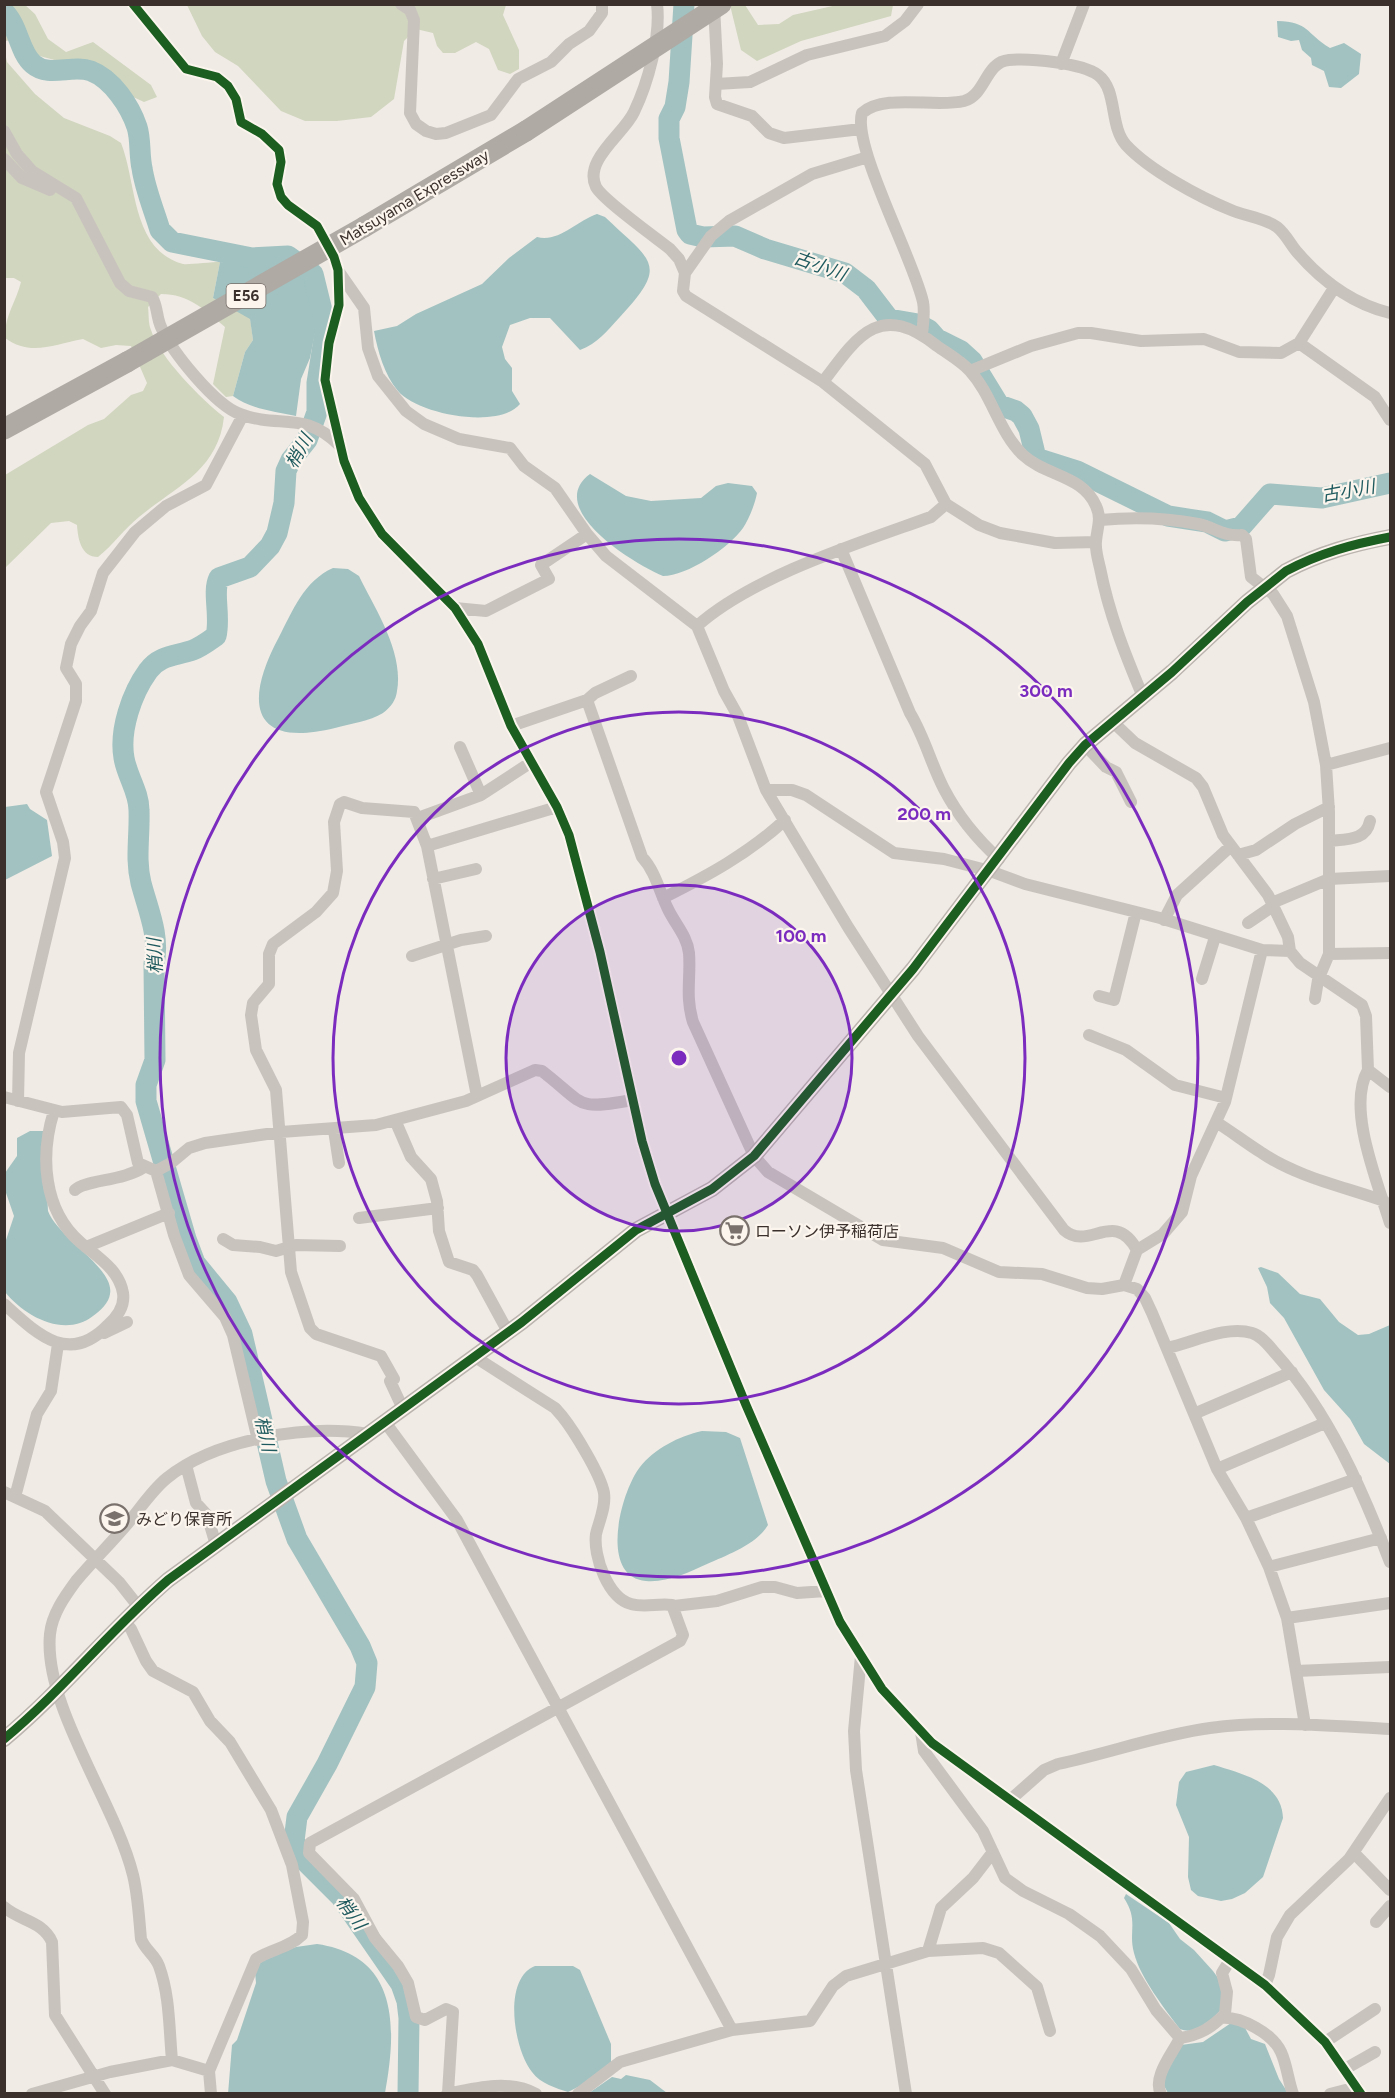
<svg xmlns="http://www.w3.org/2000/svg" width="1395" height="2098" font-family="Figtree,'Noto Sans JP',sans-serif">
<rect width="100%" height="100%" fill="#f0ebe5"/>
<path fill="#d1d6bf" d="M5,4L25,5L35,14L48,39L66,52L93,42L151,85L157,97L144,102L131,96L101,68L92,65H73L36,55L20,38L6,41L5,47Z
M187,5H506L503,15L519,50V69L510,74L498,70L489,49L476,42L455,53H443L437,46L433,33L416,29L404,41L394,99L371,117L337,121H305L281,111L238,66L215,52L202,36Z
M730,5H745L758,25L779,24L793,15L837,5H893L891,16L801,41L757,61L741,50Z
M4,48L7,62L35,94L64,118L110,136L121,143C137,183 131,250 183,264C187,265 211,262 220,262L213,298L250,318L253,340L245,352L233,396L226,397L213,384L225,327C205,310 189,294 161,294L148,307C149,314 148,323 151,330C159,357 202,400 224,417C218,471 175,487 139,517C124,529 113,545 98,557C81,557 78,539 77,525L69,521L51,523L5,568V475L88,425L104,419L131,395L143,391L147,383L131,346L116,345L101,348L83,339C54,344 31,357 5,338C4,317 16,302 21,282L14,278H5Z"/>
<path fill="#a1c2c1" d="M1277,21C1310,22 1305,33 1330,48L1344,43L1361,54L1359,74L1341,88L1329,87L1324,71L1312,65L1311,58L1302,50L1299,40L1291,41L1278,37Z
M597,214L605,217C652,262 670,264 619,318C607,331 598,343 580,350L550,318H530L510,325L502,347L505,359L512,368V391L520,404C498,430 417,414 398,391C384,374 378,352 374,331L397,326L416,314L482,284L509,258L537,237C558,243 577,221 597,214Z
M220,262L254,266L279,264L304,276L315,309L316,328L310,358L301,379L296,416C276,412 250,409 233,396L245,352L253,340L250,319L213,298Z
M590,474L626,496L651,501L701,498L716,486L728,483L752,486L757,493C755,504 749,519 743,528C729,548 687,576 663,576C636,565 543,509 590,474Z
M333,568L348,569L359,576C375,609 404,652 397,691C396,700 391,707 383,713C370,721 350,724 335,728C250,749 244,702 279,637C293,610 304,581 333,568Z
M27,804L30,809L47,820L52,856L5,880V807Z
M30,1131H43L44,1135L48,1211C58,1238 115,1268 110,1294C109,1303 100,1311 93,1316C65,1338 25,1317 5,1292V1243L14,1216L5,1190V1173L17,1156V1138Z
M1261,1267L1278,1273L1300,1294L1320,1299L1339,1322L1358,1335L1369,1334L1390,1325V1464L1364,1444L1350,1419L1324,1390L1284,1318L1270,1303L1267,1287L1258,1268Z
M702,1431L726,1432L740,1438L768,1525C757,1544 727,1555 707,1564C690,1572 666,1583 646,1581C598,1577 621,1491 640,1467C654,1449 679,1436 702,1431Z
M1214,1765C1243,1774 1282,1783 1283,1818L1263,1877L1245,1893L1232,1899L1221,1901L1198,1896L1191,1890L1188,1877L1189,1837L1176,1805L1179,1782L1186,1772Z
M1126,1894L1169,1923L1180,1939L1194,1950L1213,1971L1221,1982L1223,2008C1212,2019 1197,2036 1180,2029C1164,2008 1140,1977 1134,1953C1128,1931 1139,1921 1124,1898Z
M317,1944C399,1956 397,2027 385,2093L228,2094L232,2045L237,2040L256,1983L255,1972L262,1960L296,1947Z
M535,1966H573L580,1970L611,2044V2062L590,2081L568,2092C556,2088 541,2084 532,2072C514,2050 502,1979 535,1966Z
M1231,2023L1244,2026L1251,2039L1265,2044L1279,2079L1288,2093H1168L1162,2082L1181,2045L1203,2042Z
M626,2075L650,2080L667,2093H589L612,2077L621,2079Z"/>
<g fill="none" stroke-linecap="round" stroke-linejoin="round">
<path stroke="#a1c2c1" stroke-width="21" d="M684,4L679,82L675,107L669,119V138L687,230L690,234L703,237L735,236L765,249L845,273L866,289L889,319L918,324L929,330L937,339L961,351L972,361L999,405L1016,411L1022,416L1029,429L1036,458L1077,471L1168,516L1207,522L1225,531L1241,527L1270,494L1322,498L1390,483
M4,12C19,27 19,52 33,64C49,78 72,64 91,71C112,79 130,106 137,127C141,139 139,155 142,168C145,189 154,210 160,230L172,242L252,258L288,256L313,274L326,327L317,383V412L307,440L291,460L286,471L284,503L277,533L270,546L250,567L219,578C212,592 221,616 216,636C209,641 201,647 193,650C176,656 159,655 148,671C132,693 119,730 124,758C127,776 139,792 139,810C140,836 135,859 141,883C148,910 160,935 154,964L155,1060L146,1085V1101L186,1239L195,1263L227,1302L242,1334L276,1481L297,1539L360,1646L367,1663L365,1687L327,1764L297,1817L294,1841L304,1860L341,1897L401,1984L407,2001L409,2018L408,2094"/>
<path stroke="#c9c3be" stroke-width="12" d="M133,4L186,69L217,77L228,86L236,99L241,122L262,134L279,150L281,162L277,184L281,197L288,205L317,226L334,257L338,270L339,305L329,343L325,380L344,461L359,498L382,534L455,608L478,644L511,726L557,807L569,835L600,952L642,1141L655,1184L746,1405L840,1622L882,1689L932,1743L1265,1985L1325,2042L1361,2094
M401,4L410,10L414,20L410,113L416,124L426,131L436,134L446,133L491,115L518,79L551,62L569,44L589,31L602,13V4
M657,4C661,36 648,83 634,112C624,134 583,160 596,187C603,200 655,237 670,249L679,259L685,273
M714,6L717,64L715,97L717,104L752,116L769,133L784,138L861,129
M1061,64L1084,4
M716,84L750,82L807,55L885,36L905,21L918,4
M4,131L17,154L32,171L76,198L120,283L129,291L152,297C158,307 156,316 161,327C172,352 215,405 240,414C279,429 304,410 339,445
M868,157L812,174L729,221L711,236L685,273L683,291L686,296L823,382L925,464L946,504L979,525L1000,533L1055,543L1096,542
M4,159L22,178L50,190
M339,272L364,308L368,348L378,376L406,411L424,424L459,439L510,448L524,466L555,488L587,534
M922,334C923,324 925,311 923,302C914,260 852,146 862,113C885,93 935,108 964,101C986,95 985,62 1009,60C1030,58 1082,63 1098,75C1118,90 1109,126 1126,145C1149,170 1199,197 1231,210C1245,216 1265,218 1277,227C1285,233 1291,245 1297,252C1322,281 1353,304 1390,313
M1299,343L1375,397L1390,420
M970,371L1031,346L1078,333H1091L1141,341L1204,339L1239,352L1281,353L1299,343L1334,288
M823,382C858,335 880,301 937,346C948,354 961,361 970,371C992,395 999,432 1023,455C1045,476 1083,475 1096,506C1102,519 1097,528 1096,541C1095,549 1098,560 1100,568C1109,614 1125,654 1143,697
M1100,520C1132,517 1167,518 1198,524C1214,527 1224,537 1242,535L1246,539L1251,577L1273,594L1287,616L1314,702L1326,765
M841,549L910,713C925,738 931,764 944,789C957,814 978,840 999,859
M455,608L486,611L549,579L541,565L587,534L606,556L697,626L724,691L738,716L766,790L848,927L918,1036L1064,1230C1089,1252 1114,1208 1137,1250
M697,626C753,576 859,543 931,517L946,504
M587,700L642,857C655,871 659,890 667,907C674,923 687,935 689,953C691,977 685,996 693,1022L754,1156L768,1172L883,1240L943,1248L999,1272L1042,1274L1087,1288L1102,1289L1124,1285L1137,1289L1145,1298L1152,1313L1217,1469L1246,1518L1269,1567L1287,1618L1305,1725
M1113,722L1135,743L1196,778L1203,787L1223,835L1268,895L1288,937L1290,951L1300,963L1362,1005L1366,1016L1368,1070L1390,1087
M511,726L587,700L595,693L631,676
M1085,745L1106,767L1116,772L1131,802
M460,747L481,795
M766,790H792L806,795L894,853L944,859L990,871L1025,884L1160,918L1262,950L1290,951
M418,818L481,795L530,763
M1329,841C1347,839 1366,841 1370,821
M1238,855L1256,850L1295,824L1329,807
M433,879L476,869
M663,898C707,876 748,854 785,820
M1272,903L1329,879L1390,876
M1164,920L1177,895L1231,846
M1248,923L1273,906
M1329,954L1390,953
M412,956L461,940L486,936
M1202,979L1215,937
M1099,996L1114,1000L1136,912
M1315,999L1318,980L1329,954V812L1326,765L1390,748
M1089,1035L1126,1050L1175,1085L1226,1098
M1368,1070C1346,1108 1378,1183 1390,1223
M477,1096L427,846L557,807
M4,1097L62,1112L121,1107L127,1115L138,1163L156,1171L171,1163L189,1148L205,1143L281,1132L376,1125L466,1101L535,1070L542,1071C587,1106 574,1110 633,1100
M18,1101L19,1053L65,858L63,842L46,792L76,701V684L66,668L71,644L80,626L91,611L103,573L135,532L166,506L206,485L243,415
M395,1120L411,1157L431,1179L437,1201L439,1231L449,1262L473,1270L477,1275L508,1332
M1216,1122C1232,1132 1246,1143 1262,1153C1297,1177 1345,1187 1384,1201
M334,1130L339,1163
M156,1171L174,1235L189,1275L225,1317L233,1335L258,1440
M75,1190C84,1180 124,1181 144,1167
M359,1218L438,1208
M223,1239L233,1245L260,1247L276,1251L296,1245L340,1246
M86,1247L169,1213
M1124,1285L1137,1250L1163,1234L1182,1212L1191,1176L1225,1102L1262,950
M4,1304C37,1334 69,1366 108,1325C117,1317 125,1306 123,1293C119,1269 97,1257 80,1242C43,1210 40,1155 54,1111
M104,1333L127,1322
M1167,1348C1192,1343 1226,1325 1252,1333C1262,1336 1269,1346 1276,1354C1329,1413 1362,1489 1390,1562
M403,1409L390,1381L394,1379L381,1356L316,1334L310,1328L291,1272L276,1090L256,1050L251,1015L253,1003L269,984V954L273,944L316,912L333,893L337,871L334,822L340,804L344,802L362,808L414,812L427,846
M1196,1413L1292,1372
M385,1422L457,1520L732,2030
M186,1465L196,1503L207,1515L216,1545
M1217,1469L1325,1423
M4,1492L45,1511L119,1582L138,1606
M15,1497L37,1414L51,1391L58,1344
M1246,1518L1356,1479
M1269,1567L1381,1538
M674,1606L717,1601L762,1587H775L797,1593L826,1591
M1287,1618L1390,1603
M124,1621L131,1629L146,1661L153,1671L193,1692L210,1721L230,1742L271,1810L292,1865L303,1922L302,1935C289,1948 271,1949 256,1959L209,2071
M861,1656L854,1731L856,1770L906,2094
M1296,1671L1390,1667
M921,1732L924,1751L983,1831L1005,1878L1023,1891L1069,1914L1100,1936L1131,1969L1156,2010L1180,2038C1200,2035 1211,2028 1225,2014L1227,1992L1222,1973L1230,1960
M1010,1800L1044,1770L1058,1764C1109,1753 1159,1735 1210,1728C1269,1720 1331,1726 1390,1729
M1354,1853L1390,1890
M4,1907C20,1921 43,1921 52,1942L55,2015L105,2094
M1376,1922L1390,1906
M928,1951L983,1948L999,1953L1037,1987L1050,2031
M1265,1985L1269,1975L1277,1937L1290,1915L1349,1859L1390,1798
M1221,2018C1241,2016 1273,2034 1281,2052C1287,2065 1288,2080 1293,2094
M1325,2042L1375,2009
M1345,2069L1375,2052
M448,2093L453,2012L446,2009L425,2020L416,2017L408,1983L398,1966L375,1938L354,1899L309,1853L310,1843L680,1641L683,1635L672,1605C658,1603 645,1608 631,1604C608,1598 593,1556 596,1534C599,1521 606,1507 604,1493C601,1475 574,1431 562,1416L555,1408L475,1357
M32,2094L110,2072L172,2060
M211,2094L209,2071L172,2060C169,2029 170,1996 159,1966C155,1955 145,1950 141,1939C139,1918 138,1895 133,1875C115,1802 43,1706 50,1634C52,1614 65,1596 76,1581C93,1561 111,1543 128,1523C140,1509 152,1490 167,1478C215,1439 308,1424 368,1434
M447,2094C475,2088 510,2079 536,2094
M578,2094L620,2062L732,2030L810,2021L833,1986L846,1976L928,1951L941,1908L973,1878L993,1852
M1161,2094C1152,2077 1173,2053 1180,2038
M1330,2094L1357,2087"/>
<path stroke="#bab3ae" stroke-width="16" d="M4,1739C63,1690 110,1630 168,1580L522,1322L636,1230L712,1189L754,1156L913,969L1069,763L1085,745L1172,672L1247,602L1286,571C1320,553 1353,544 1390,537"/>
<path stroke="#afaaa4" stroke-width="21" d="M364,227L526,131
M4,429L127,362"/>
<path stroke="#afaaa4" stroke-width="21" d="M526,131L721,4
M127,362L364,227"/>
<defs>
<path id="cycleway" d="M133,4L186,69L217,77L228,86L236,99L241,122L262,134L279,150L281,162L277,184L281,197L288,205L317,226L334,257L338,270L339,305L329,343L325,380L344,461L359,498L382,534L455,608L478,644L511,726L557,807L569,835L600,952L642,1141L655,1184L746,1405L840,1622L882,1689L932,1743L1265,1985L1325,2042L1361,2094
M4,1739C63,1690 110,1630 168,1580L522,1322L636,1230L712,1189L754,1156L913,969L1069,763L1085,745L1172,672L1247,602L1286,571C1320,553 1353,544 1390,537"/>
</defs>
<use href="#cycleway" stroke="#fbf5ee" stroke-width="13"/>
<use href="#cycleway" stroke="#1b5e20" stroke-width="9"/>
</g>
<circle cx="679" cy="1058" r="173" fill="#7b2cbf" fill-opacity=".12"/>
<g fill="none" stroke="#7b2cbf" stroke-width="3">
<circle cx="679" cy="1058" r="173"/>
<circle cx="679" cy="1058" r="346"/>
<circle cx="679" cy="1058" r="519"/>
</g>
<defs>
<symbol id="supermarket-ring" viewBox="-11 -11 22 22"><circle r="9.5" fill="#fbf5ee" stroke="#7a716c" stroke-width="1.5"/><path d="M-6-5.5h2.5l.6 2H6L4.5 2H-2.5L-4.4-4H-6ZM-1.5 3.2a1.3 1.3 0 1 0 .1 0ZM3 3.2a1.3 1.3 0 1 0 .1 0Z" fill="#7a716c"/></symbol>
<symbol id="school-ring" viewBox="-11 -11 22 22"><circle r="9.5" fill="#fbf5ee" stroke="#7a716c" stroke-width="1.5"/><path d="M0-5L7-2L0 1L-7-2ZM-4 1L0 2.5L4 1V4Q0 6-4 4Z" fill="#7a716c"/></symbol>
</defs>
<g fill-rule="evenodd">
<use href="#supermarket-ring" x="718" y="1214" width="33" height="33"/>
<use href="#school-ring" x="98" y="1502" width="33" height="33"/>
</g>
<g text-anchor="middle" stroke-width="4.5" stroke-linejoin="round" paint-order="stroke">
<rect fill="#fbf5ee" stroke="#756b66" stroke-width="1.5" x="226.5" y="284" width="39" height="24" rx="4.5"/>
<g font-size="15" font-weight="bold" fill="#3b302b">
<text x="246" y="301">E56</text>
</g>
<g font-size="16" fill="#3b302b" stroke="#fbf5ee">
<text transform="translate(414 197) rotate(-31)" y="6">Matsuyama Expressway</text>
</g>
<g font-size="16" fill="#3b302b" stroke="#fbf5ee" text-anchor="start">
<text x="755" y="1237">ローソン伊予稲荷店</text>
<text x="136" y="1525">みどり保育所</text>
</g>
<g font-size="18" font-style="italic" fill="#1f5a5e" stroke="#fbf5ee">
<text transform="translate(820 266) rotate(20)" y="6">古小川</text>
<text transform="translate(299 451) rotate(-61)" y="6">梢川</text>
<text transform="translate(1348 491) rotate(-10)" y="6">古小川</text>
<text transform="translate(155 956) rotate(-93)" y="6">梢川</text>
<text transform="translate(265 1434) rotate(77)" y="6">梢川</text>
<text transform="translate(351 1913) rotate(54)" y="6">梢川</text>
</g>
</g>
<circle cx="679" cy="1058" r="9" fill="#7b2cbf" stroke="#fbf5ee" stroke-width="3"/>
<g font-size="18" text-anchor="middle" font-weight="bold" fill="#7b2cbf" stroke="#fbf5ee" stroke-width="4.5" stroke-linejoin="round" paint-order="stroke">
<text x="1046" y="697">300 m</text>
<text x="924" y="820">200 m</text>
<text x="801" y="942">100 m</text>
</g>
<rect width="1395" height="2098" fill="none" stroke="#3b302b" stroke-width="12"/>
</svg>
